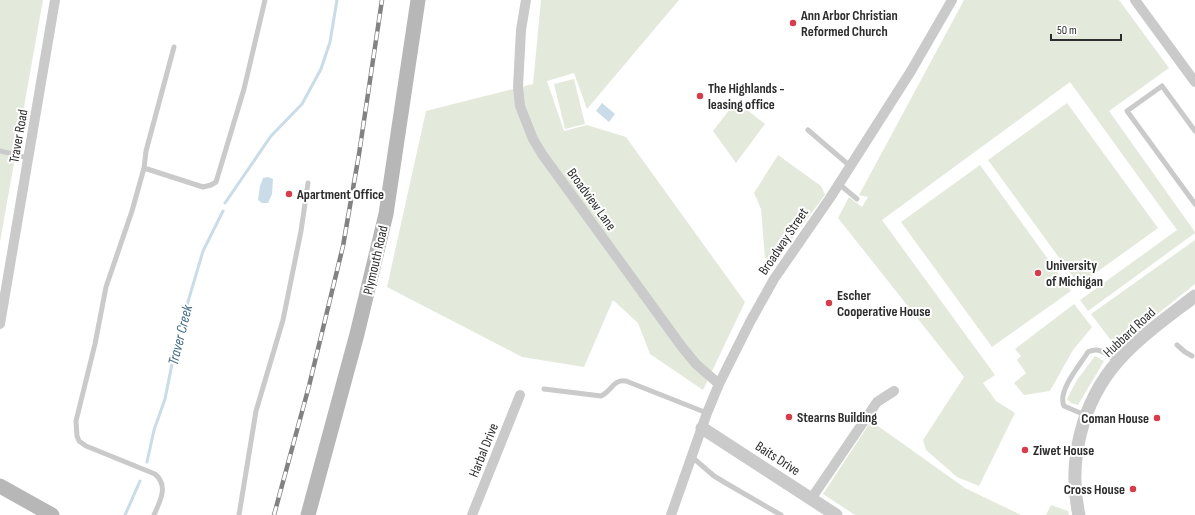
<svg xmlns="http://www.w3.org/2000/svg" width="1195" height="515" font-family="'Sofia Sans Condensed',sans-serif">
<rect width="100%" height="100%" fill="#fff"/>
<path fill="#e3eadc" d="M0,0H43L0,242Z
M541,0H679L587,109L574,73L547,81L564,131L587,125L626,137L745,302L703,390L650,354L638,323L613,300L584,367L522,357L387,287L426,111L533,84Z
M964,0H1119L1169,68L1109,111L1195,232V233L1088,311L1080,300L1177,230L1070,82L882,220L995,375L983,383L996,401L1015,413L979,486L957,477L926,450L923,440L964,377L838,218L849,197L862,207L868,197L859,195Z
M574,79L585,124L565,129L554,84Z
M736,101L765,124L736,163L713,131Z
M1067,103L1158,228L1079,285L988,160Z
M778,155L821,186L825,195L774,263L765,258L761,209L754,193Z
M980,165L1071,291L992,347L901,222Z
M1195,240V284L1116,347L1091,314Z
M1074,304L1092,327L1073,350L1050,391L1024,395L1014,383L1026,373L1017,360L1021,356L1015,349Z
M1095,356L1104,361L1078,405L1071,403L1067,399L1077,380Z
M871,421L965,488L1021,515H855L823,494Z
M1051,505L1068,511L1069,515H1046Z"/>
<path fill="#c9dce8" d="M602,103L615,114L609,122L596,111Z
M268,177L273,179L272,194L268,203H262L258,200L260,186L263,178Z"/>
<g fill="none" stroke-linecap="round" stroke-linejoin="round">
<path stroke="#c9dce8" stroke-width="3" d="M225,203L271,136L302,104L321,69L330,42L337,0
M147,462L154,430L165,399L177,339L203,251L223,211
M125,515L140,481"/>
<path stroke="#cacaca" stroke-width="5" d="M808,130L850,166
M1195,131L1162,86L1127,111L1195,204
M0,151L28,158
M144,168L203,187L211,185L216,182L244,89L265,0
M839,184L857,199
M1177,345L1185,352L1192,356
M544,389L601,396C612,391 613,379 626,381L707,413
M1085,415L1064,406C1057,391 1080,365 1088,352C1100,346 1107,355 1116,361
M692,457L714,476L729,485L781,515
M154,515C160,501 169,486 155,474L86,446L79,441L77,436L76,421L95,344L106,287L132,211L144,168L146,151L174,47
M239,515L256,411L283,320L301,231L308,183"/>
<path stroke="#cacaca" stroke-width="10" d="M526,0L521,30L518,87L520,106L533,139L542,154L682,347L696,364L719,384
M1135,0L1195,82
M0,324L55,0
M811,499L877,402L894,391
M472,515L520,395
M671,515L707,413L719,384L750,322L774,279L830,198L911,71L952,0"/>
<path stroke="#cacaca" stroke-width="13" d="M702,428L836,515
M1079,515C1067,462 1082,402 1118,361C1140,336 1169,316 1195,296"/>
<path stroke="#b7b7b7" stroke-width="15" d="M0,486L52,515
M308,515L357,334L386,214L418,0"/>
<defs>
<path id="rail" d="M274,515L309,386L343,246L359,154L382,0"/>
</defs>
<use href="#rail" stroke="#828282" stroke-width="4.5"/>
<use href="#rail" stroke="#fff" stroke-width="3" stroke-dasharray="9" stroke-linecap="butt"/>
</g>
<g fill="#d63d4a" stroke="#fff" stroke-width="1.5">
<circle cx="793" cy="23" r="4"/>
<circle cx="700" cy="96" r="4"/>
<circle cx="289" cy="194" r="4"/>
<circle cx="1038" cy="273" r="4"/>
<circle cx="829" cy="303" r="4"/>
<circle cx="789" cy="417" r="4"/>
<circle cx="1157" cy="418" r="4"/>
<circle cx="1025" cy="450" r="4"/>
<circle cx="1133" cy="489" r="4"/>
</g>
<g text-anchor="middle" stroke-width="4" stroke-linejoin="round" paint-order="stroke">
<g font-size="14" font-weight="bold" fill="#2d2d2d" stroke="#fff" text-anchor="start">
<text x="801" y="20">Ann Arbor Christian<tspan x="801" dy="16">Reformed Church</tspan></text>
<text x="708" y="93">The Highlands -<tspan x="708" dy="16">leasing office</tspan></text>
<text x="297" y="199">Apartment Office</text>
<text x="1046" y="270">University<tspan x="1046" dy="16">of Michigan</tspan></text>
<text x="837" y="300">Escher<tspan x="837" dy="16">Cooperative House</tspan></text>
<text x="797" y="422">Stearns Building</text>
<text x="1149" y="423" text-anchor="end">Coman House</text>
<text x="1033" y="455">Ziwet House</text>
<text x="1125" y="494" text-anchor="end">Cross House</text>
</g>
<g font-size="14" fill="#2d2d2d" stroke="#fff">
<text transform="translate(18 136) rotate(-80)" y="5">Traver Road</text>
<text transform="translate(592 199) rotate(54)" y="5">Broadview Lane</text>
<text transform="translate(783 241) rotate(-56)" y="5">Broadway Street</text>
<text transform="translate(375 260) rotate(-77)" y="5">Plymouth Road</text>
<text transform="translate(1129 332) rotate(-43)" y="5">Hubbard Road</text>
<text transform="translate(483 450) rotate(-68)" y="5">Harbal Drive</text>
<text transform="translate(778 458) rotate(33)" y="5">Baits Drive</text>
</g>
<g font-size="15" font-style="italic" fill="#426e88" stroke="#fff">
<text transform="translate(180 335) rotate(-76)" y="5">Traver Creek</text>
</g>
</g>
<path d="M1051 34v6h70v-6" fill="none" stroke="#2d2d2d" stroke-width="2"/>
<text x="1057" y="34" font-size="12" fill="#2d2d2d" stroke="#ffffff" stroke-width="3" paint-order="stroke">50 m</text>
</svg>
